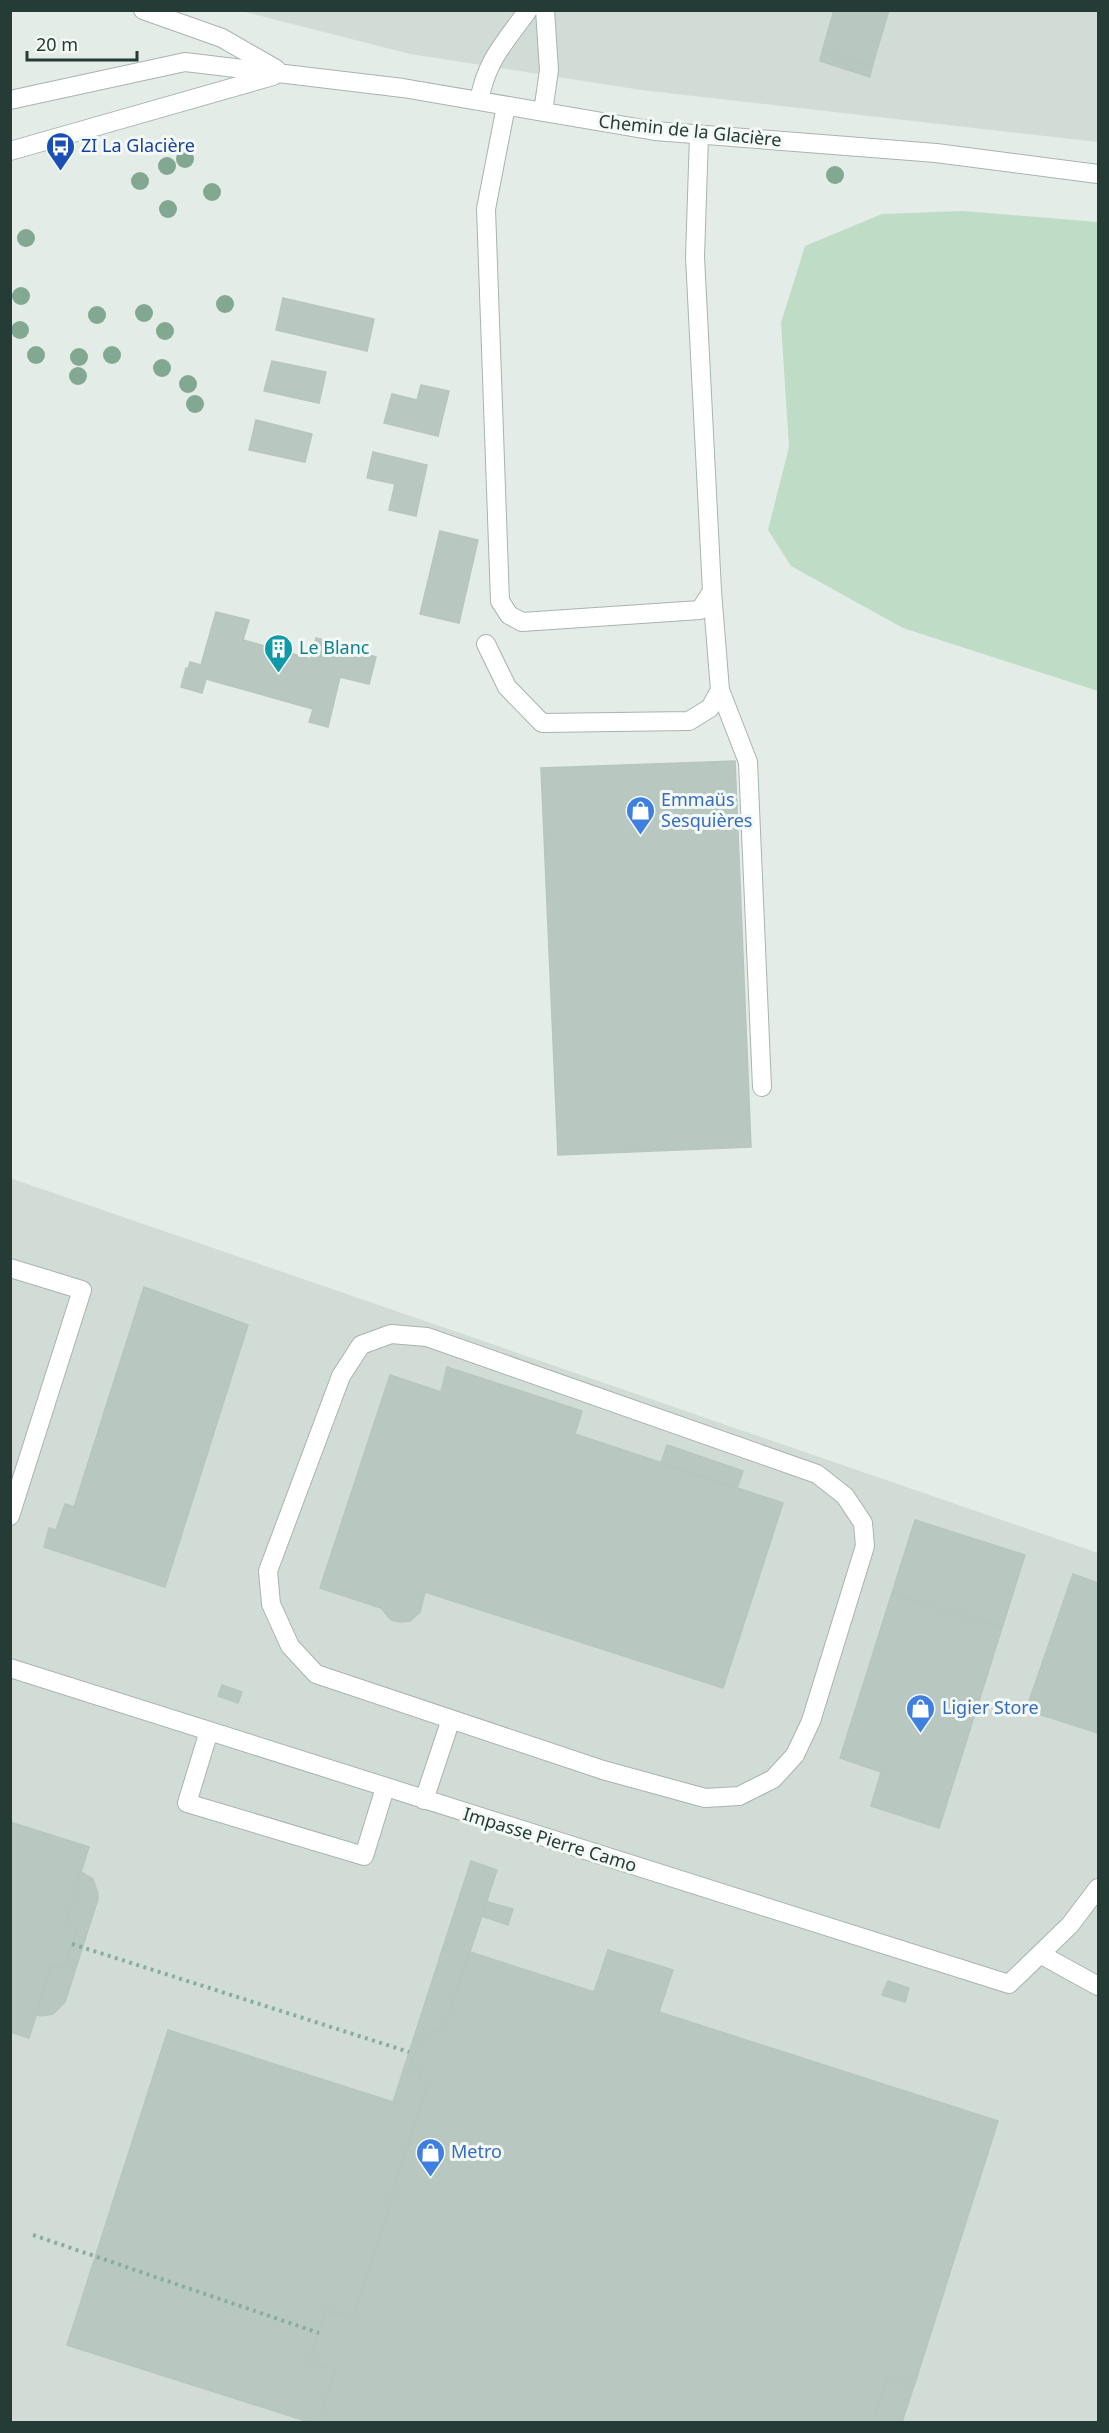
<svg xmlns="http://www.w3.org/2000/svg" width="1109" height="2433" font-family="'Noto Sans',sans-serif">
<rect width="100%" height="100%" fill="#e4ece8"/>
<path fill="#d2dcd7" d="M241,11H1098V142L641,90L410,54Z
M10,1178L1098,1553V2422H11Z"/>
<path fill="#bedcc6" d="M963,211L1098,222V691L903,628L791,566L768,530L789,447L781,323L805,246L882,214Z"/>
<path fill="#b9c7c1" stroke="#b7c5bf" stroke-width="1.5" d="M834,10H889L872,67L822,52Z
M822,52L872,67L870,77L820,61Z
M283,298L374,319L367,351L276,330Z
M272,361L326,372L319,403L264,391Z
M421,385L449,391L438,436L384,423L392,394L417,400Z
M256,420L312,434L305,462L249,450Z
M373,452L427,465L416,516L389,510L395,484L367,478Z
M440,531L478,540L459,623L420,614Z
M216,612L249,620L243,640L311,659L316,638L355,648L354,650L376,657L369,684L340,677L328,727L309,722L313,709L206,679L202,693L181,687L186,668L188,669L190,662L201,665Z
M735,761L751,1147L558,1155L541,768Z
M144,1287L248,1325L165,1587L44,1547L49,1528L56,1530L65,1504L74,1507Z
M447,1367L582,1411L575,1434L783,1503L723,1688L425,1592L420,1612L410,1621L400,1622L391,1620L381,1608L320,1588L390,1375L441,1392Z
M667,1445L743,1471L737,1488L661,1463Z
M915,1520L1025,1555L1002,1628L892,1593Z
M1073,1574L1098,1583V1733L1026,1710Z
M892,1593L1002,1628L939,1828L871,1806L881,1772L840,1758Z
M222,1685L242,1692L238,1703L218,1696Z
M10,1822L89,1847L66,1920L70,1922L76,1932L66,1964L56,1968L52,1965L29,2038L10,2032Z
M471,1861L497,1870L444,2031L437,2030L420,2040L412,2062L423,2081L428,2083L353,2319L326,2310L310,2362L336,2370L319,2422H309L67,2345L168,2030L393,2102Z
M81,1872L93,1879L98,1894V1899L65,2002L53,2014L40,2016L36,2014L52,1965L56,1968L66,1964L76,1932L70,1922L66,1920Z
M488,1902L513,1909L508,1925L482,1916Z
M608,1950L673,1970L659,2012L998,2121L914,2386L887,2377L873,2422H319L336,2370L310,2362L326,2310L353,2319L428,2083L423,2081L412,2062L420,2040L437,2030L444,2031L470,1952L594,1992Z
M888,1981L909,1988L905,2002L882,1995Z
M887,2377L914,2386L902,2422H873Z"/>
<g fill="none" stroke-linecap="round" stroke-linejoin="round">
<defs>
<path id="minor" d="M143,10L222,38L276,69
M10,100L185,62L403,88L655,131L936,153L1098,174
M479,101C487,59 504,44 528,10
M506,106L486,209L500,601L509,615L522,622L700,610L712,591L695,257L699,135
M543,112L549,70L545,10
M10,151L273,76
M486,644L507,687L542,723L689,721L710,708L720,690L712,591
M720,690L748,762L762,1087
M10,1268L82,1290L10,1516
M391,1334L427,1337L817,1474L845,1496L863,1523L865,1546L811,1721L795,1755L773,1779L739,1796L705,1798L603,1770L316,1674L290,1646L271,1604L268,1571L341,1376L361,1345Z
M10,1668L1009,1984L1070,1925L1098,1888
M209,1731L187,1803L364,1856L385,1788
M424,1800L451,1719
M1040,1954L1098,1986"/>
</defs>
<use href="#minor" stroke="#a7b4af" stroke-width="20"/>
<path stroke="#87ada1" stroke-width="4" stroke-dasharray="3 4.5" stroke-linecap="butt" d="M72,1944L409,2052
M33,2235L319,2333"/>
<use href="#minor" stroke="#fff" stroke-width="18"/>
</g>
<g fill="#82a891">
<circle cx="185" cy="159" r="9"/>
<circle cx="167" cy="166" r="9"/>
<circle cx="835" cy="175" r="9"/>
<circle cx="140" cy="181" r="9"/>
<circle cx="212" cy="192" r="9"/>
<circle cx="168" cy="209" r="9"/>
<circle cx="26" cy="238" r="9"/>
<circle cx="21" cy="296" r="9"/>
<circle cx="225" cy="304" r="9"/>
<circle cx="144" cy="313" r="9"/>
<circle cx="97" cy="315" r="9"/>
<circle cx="20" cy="330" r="9"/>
<circle cx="165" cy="331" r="9"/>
<circle cx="36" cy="355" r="9"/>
<circle cx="112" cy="355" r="9"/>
<circle cx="79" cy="357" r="9"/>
<circle cx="162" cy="368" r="9"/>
<circle cx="78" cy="376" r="9"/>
<circle cx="188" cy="384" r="9"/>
<circle cx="195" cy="404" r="9"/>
</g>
<defs>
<symbol id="bus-pin" viewBox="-11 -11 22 30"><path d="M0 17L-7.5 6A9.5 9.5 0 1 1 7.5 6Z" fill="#1a4fb4" stroke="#f4f9f6"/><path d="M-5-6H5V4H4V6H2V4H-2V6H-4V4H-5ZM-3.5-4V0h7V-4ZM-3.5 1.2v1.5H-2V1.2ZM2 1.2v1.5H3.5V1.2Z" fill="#fff"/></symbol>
<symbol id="building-pin" viewBox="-11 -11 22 30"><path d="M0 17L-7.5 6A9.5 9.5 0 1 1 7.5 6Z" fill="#0f9aa8" stroke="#f4f9f6"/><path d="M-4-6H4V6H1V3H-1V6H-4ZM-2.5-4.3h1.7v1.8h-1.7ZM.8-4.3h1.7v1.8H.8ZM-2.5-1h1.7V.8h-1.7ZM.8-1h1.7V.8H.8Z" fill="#fff"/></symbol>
<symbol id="shop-pin" viewBox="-11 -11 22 30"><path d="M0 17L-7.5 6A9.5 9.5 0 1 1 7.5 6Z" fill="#3f7fe0" stroke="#f4f9f6"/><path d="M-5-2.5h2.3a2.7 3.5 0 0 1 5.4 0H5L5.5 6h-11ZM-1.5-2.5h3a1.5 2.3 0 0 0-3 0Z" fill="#fff"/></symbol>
</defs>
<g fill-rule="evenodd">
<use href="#bus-pin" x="44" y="130" width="33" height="45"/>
<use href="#building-pin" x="262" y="632" width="33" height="45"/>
<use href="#shop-pin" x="624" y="794" width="33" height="45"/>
<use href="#shop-pin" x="904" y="1692" width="33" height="45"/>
<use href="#shop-pin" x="414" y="2136" width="33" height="45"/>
</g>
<g text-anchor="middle" stroke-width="6" stroke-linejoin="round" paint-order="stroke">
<g font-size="18" fill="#253c36" stroke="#f4f9f6">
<text transform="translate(690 131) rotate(6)" y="6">Chemin de la Glacière</text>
<text transform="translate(550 1840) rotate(17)" y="6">Impasse Pierre Camo</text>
</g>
<g font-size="18" fill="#164399" stroke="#f4f9f6" text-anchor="start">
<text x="81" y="152">ZI La Glacière</text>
</g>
<g font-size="18" fill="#0d838f" stroke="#f4f9f6" text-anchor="start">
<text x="299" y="654">Le Blanc</text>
</g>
<g font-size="18" fill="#366cbe" stroke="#f4f9f6" text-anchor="start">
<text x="661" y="806">Emmaüs<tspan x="661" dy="21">Sesquières</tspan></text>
<text x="942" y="1714">Ligier Store</text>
<text x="451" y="2158">Metro</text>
</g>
</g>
<rect width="1109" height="2433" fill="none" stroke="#253c36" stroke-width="24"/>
<path d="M27 51v9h110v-9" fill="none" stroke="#253c36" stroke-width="3"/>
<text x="36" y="51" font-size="18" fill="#253c36" stroke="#f4f9f6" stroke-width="4.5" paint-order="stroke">20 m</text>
</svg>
